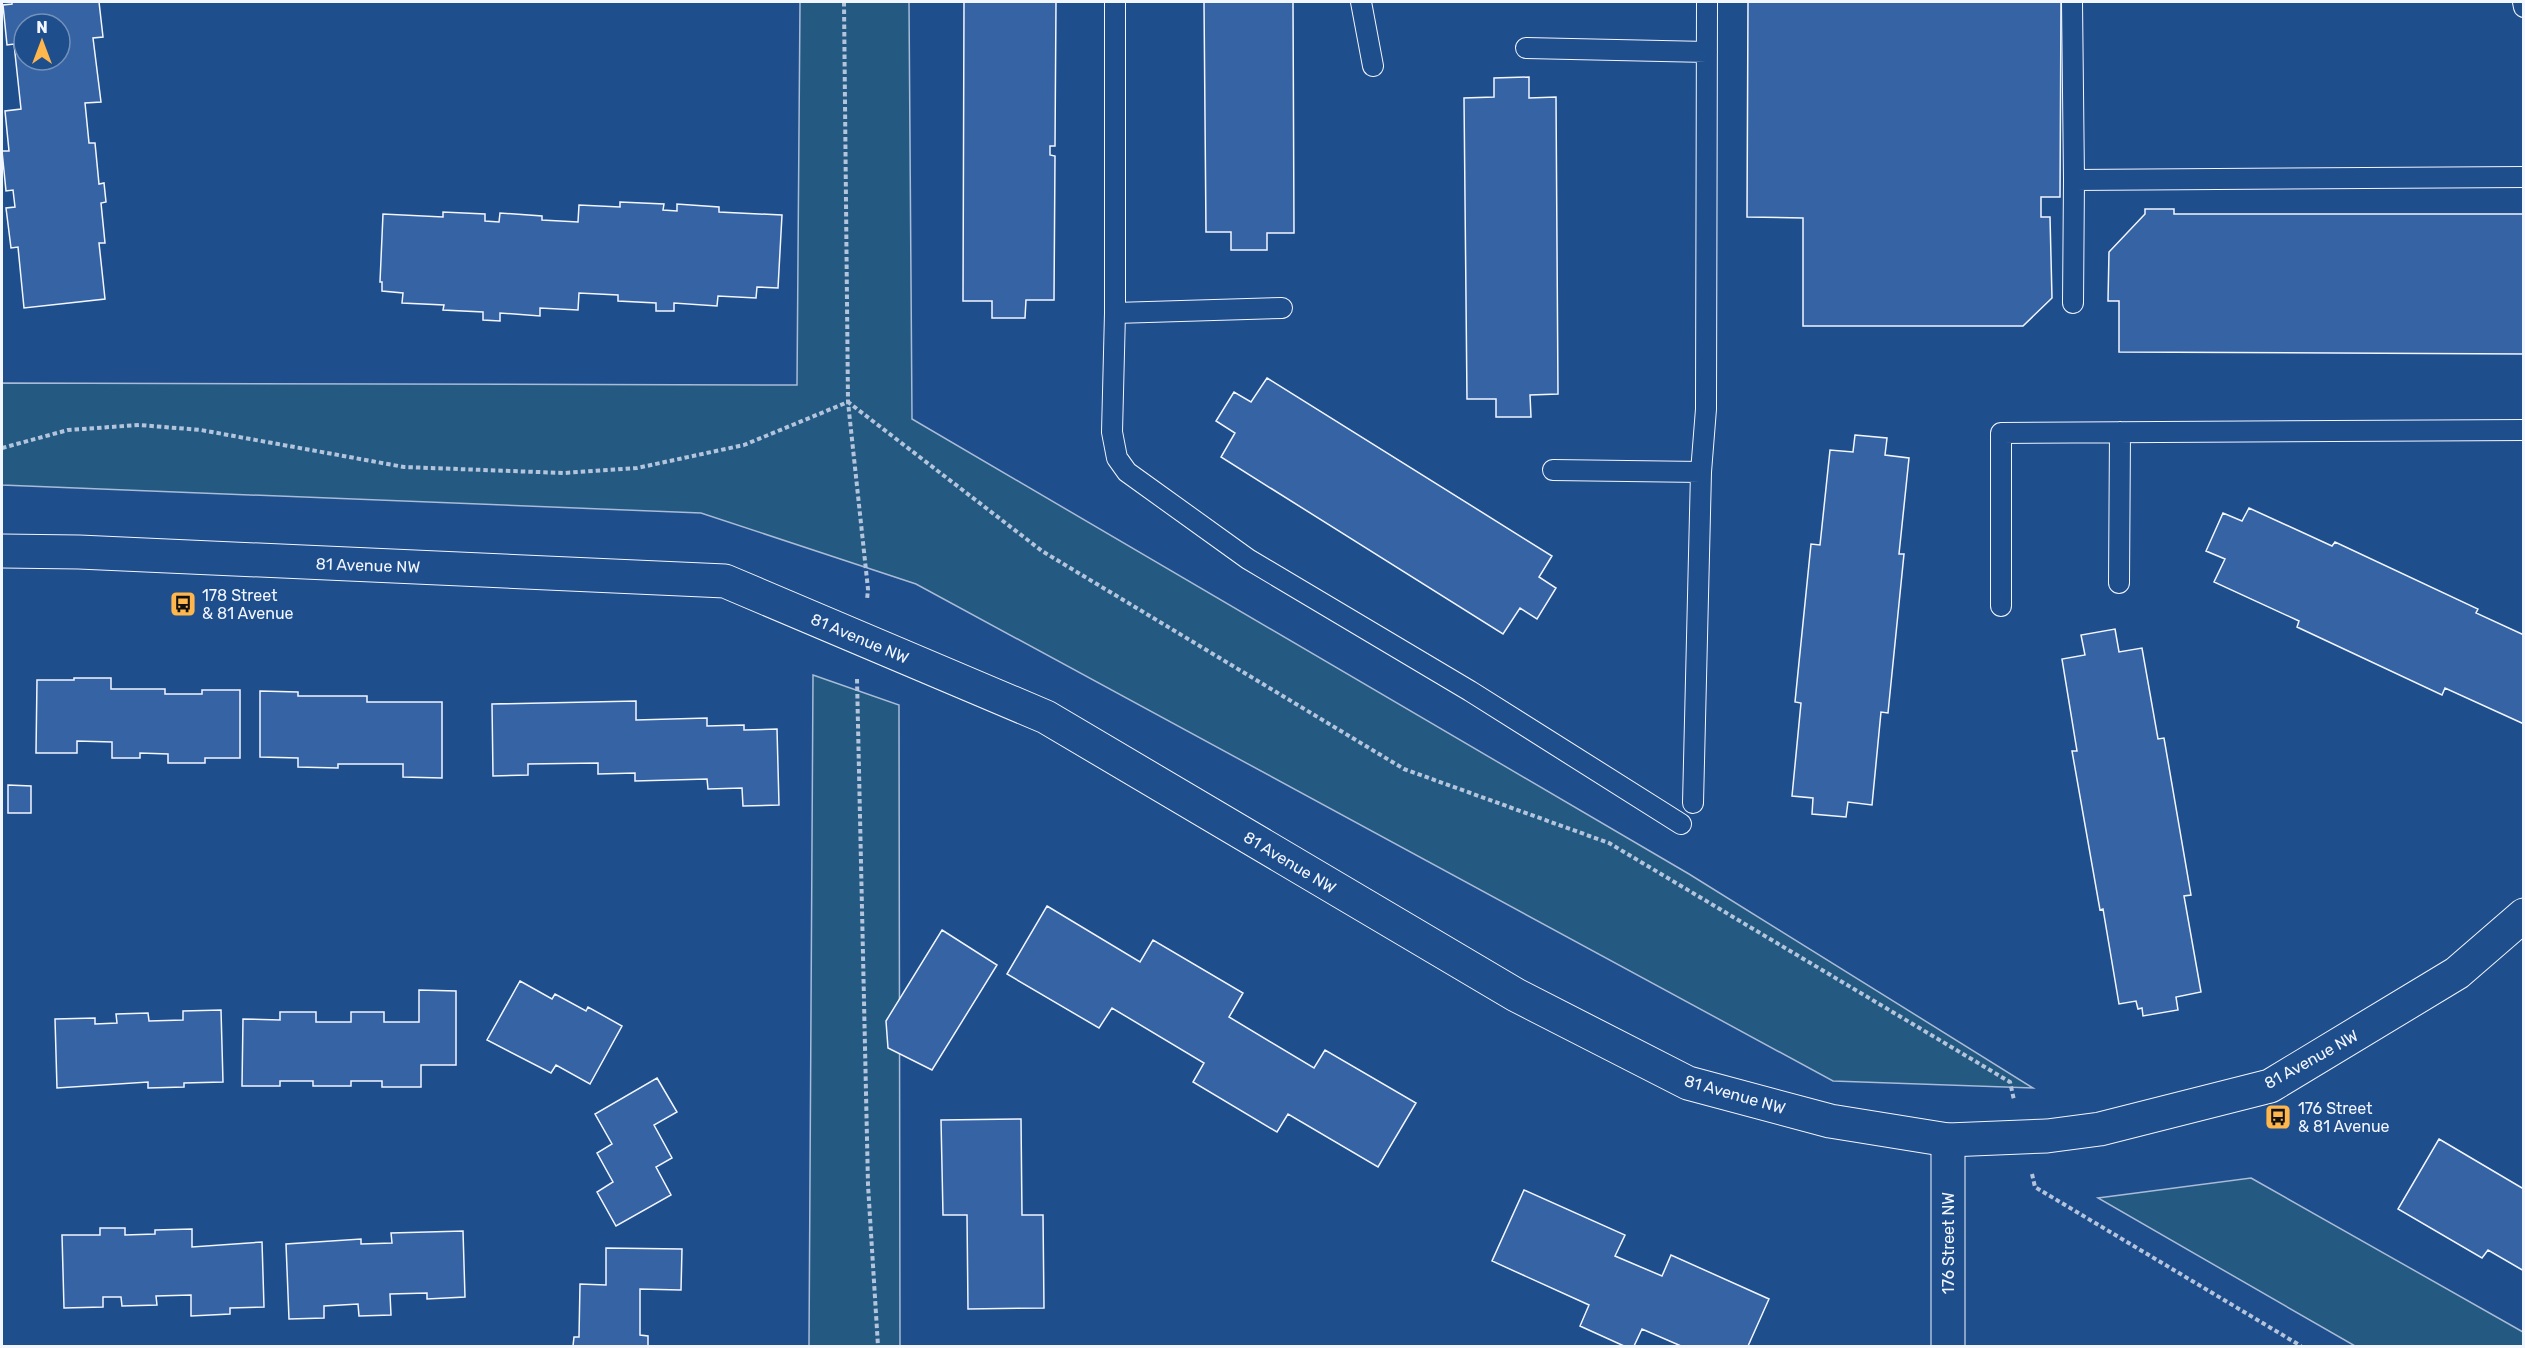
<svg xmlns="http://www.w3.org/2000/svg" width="2525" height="1348" font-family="Rubik,sans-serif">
<rect width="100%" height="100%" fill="#1f4e8c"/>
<path fill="#245a82" stroke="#a8bbd7" stroke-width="1.5" d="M800,2H909L912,419L1689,874L2033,1088L1833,1081L916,584L701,513L2,485V383L797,385Z
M813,675L899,705L900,1346H809Z
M2251,1178L2523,1332V1346H2355L2098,1198Z"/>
<path fill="#3563a3" stroke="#f2f6ff" stroke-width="1.5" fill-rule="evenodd" d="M12,2H99L103,37L93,38L101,102L85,103L89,143H95L99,184L104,183L106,202L101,203L105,243H99L105,299L24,308L18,247L11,248L6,208L15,207L13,190L6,191L2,151H9L5,111L21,109L14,44L7,45L3,5L12,4ZM24,24H60V60H24Z
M964,2H1056L1055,146H1050V155L1055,156L1054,300H1026L1025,318H992V301H963Z
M1204,2H1293L1294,233H1267V250H1231V232H1206Z
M1748,2H2061L2060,197H2041V217H2050L2052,298L2023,326H1803V218L1747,217Z
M1529,77V98L1556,97L1558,394L1530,395L1531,417H1496V399H1467L1464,98L1494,97V78Z
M620,202L664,204L663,210L677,211V204L719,207V212L782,215L778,288L757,287L756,298L718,296L717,306L674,303V311H656V303L618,301V295L579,293L578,310L540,308V316L500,313V321L483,320V312L443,310L444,305L402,303L403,293L382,291V282H380L383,214L443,217V212L485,214V221L499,222L500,213L542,216V220L578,222L579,205L620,207Z
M2145,209H2174V214H2524V354L2119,352V301H2108L2109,252L2145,214Z
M1267,378L1552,556L1539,577L1556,588L1537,619L1520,608L1503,634L1221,457L1235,433L1216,421L1234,392L1251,402Z
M1855,435L1887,438L1885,455L1909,458L1899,554H1904L1888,713L1881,712L1872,805L1848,802L1846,817L1812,814L1813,798L1792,796L1801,703L1795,702L1811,544L1820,545L1830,450L1853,452Z
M2249,508L2332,546L2335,542L2478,609L2476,613L2524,635V724L2445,688L2442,695L2297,627L2299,621L2214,582L2225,559L2206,551L2223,513L2242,521Z
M2115,629L2119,652L2142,648L2158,739L2164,738L2191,895L2184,896L2201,992L2176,997L2178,1010L2143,1016L2142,1008L2138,1009L2136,1001L2119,1004L2103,909L2100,910L2072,751H2077L2062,659L2085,655L2081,635Z
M74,678H111V689H165V694H202V690H240V758H205V763H168V754L140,753V758H112V742L77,741V753H36L37,680H74Z
M260,691L298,692V696H367V702H442V778L403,777V764H338V768L298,767V758L260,757Z
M636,701V720L707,718V726L744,725V730L777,729L779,805L743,806L742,788L708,789L707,779L635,781V773L598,774V763L528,764V775L493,776L492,704Z
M8,785L31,786V813H8Z
M1047,906L1140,962L1153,940L1243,993L1229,1017L1314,1068L1325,1050L1416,1103L1378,1167L1288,1114L1277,1132L1193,1082L1204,1063L1112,1008L1099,1028L1007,974Z
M942,930L997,965L932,1070L888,1048L886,1021Z
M520,981L552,999L555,994L586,1011L588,1007L622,1026L590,1084L556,1065L551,1073L487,1040Z
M419,990L456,991V1065H421V1087H382V1081H351V1086H313V1081H280V1086H242L243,1019L280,1020V1012H316V1022H351V1012H384V1022H419Z
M221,1010L223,1082L184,1083V1087L148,1088V1082L57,1088L55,1019L95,1018V1024L117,1023L116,1014L148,1013L149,1021L183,1020V1011Z
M657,1078L677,1112L654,1125L672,1158L656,1167L671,1195L616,1226L597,1192L613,1182L597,1153L612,1144L595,1114Z
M1021,1119L1022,1215H1043L1044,1308L968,1309L967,1215H943L941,1120Z
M2439,1139L2522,1188L2524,1186V1271L2488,1250L2482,1258L2398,1209Z
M1524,1190L1625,1235L1615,1256L1662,1276L1671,1255L1769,1299L1748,1346H1681L1642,1329L1634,1346H1624L1580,1326L1589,1305L1492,1261Z
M100,1228H125V1235L155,1234V1230L192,1229V1247L262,1242L264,1307L230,1308V1314L191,1316V1295L156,1296L157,1305L122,1306L121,1297H103V1307L64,1308L62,1235H100Z
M463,1231L465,1297L427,1299V1293L390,1294L391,1315L359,1316L358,1304L324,1306V1318L289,1319L286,1244L361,1239V1244L392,1243L391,1233Z
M606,1248L682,1249L681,1290L640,1289V1335L648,1336V1346H573L574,1337H579L580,1284L606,1285Z"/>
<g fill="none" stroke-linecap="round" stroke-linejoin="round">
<defs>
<path id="service" d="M1115,2V313L1112,432L1117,458L1127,472L1248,559L1470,691L1681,824
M1361,2L1373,66
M2072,2L2074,180L2524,177
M2523,2L2524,7
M1526,48L1707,52
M2073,303L2074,180
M1115,313L1282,308
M1553,470L1701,472
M2119,583L2120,432
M2001,606V433L2524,430
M1693,803L1701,472L1706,409L1707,2"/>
<path id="minor" d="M1948,1140V1346"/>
<path id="tertiary" d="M2,551L79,552L725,581L1046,717L1516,995L1688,1083L1830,1121L1948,1140L2047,1136L2100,1129L2270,1086L2457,973L2524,915"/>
</defs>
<use href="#service" stroke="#f2f6ff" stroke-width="22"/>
<use href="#minor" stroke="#f2f6ff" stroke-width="35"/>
<use href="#tertiary" stroke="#f2f6ff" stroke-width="35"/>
<path stroke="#b3c4dc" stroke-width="4" stroke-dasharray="4.5 3" stroke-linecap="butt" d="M844,2L848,402L868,589L867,600
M2,448L68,430L139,425L201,430L404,467L564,473L637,468L744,445L848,402L1042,551L1404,769L1609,843L2010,1082L2014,1100
M857,679L868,1185L878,1346
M2032,1174L2035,1187L2301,1346"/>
<use href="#service" stroke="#1f4e8c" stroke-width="20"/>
<use href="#minor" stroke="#1f4e8c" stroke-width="33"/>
<use href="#tertiary" stroke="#1f4e8c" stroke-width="33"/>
</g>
<defs>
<symbol id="bus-square" viewBox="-11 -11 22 22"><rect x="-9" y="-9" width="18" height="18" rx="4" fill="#ffb74d" stroke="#1f4e8c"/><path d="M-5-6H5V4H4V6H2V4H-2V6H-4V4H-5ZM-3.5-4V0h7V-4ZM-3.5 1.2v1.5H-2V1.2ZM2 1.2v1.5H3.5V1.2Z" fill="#111"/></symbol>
</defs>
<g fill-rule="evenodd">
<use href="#bus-square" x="168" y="589" width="30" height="30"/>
<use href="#bus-square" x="2263" y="1102" width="30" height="30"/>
</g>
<g text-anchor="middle" stroke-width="4.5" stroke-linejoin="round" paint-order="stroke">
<g font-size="16" fill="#f2f6ff" stroke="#1f4e8c">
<text transform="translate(368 565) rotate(2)" y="6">81 Avenue NW</text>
<text transform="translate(860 638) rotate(23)" y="6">81 Avenue NW</text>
<text transform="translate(1290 862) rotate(31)" y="6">81 Avenue NW</text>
<text transform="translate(2311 1059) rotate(-29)" y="6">81 Avenue NW</text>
<text transform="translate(1735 1094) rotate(16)" y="6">81 Avenue NW</text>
<text transform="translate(1948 1243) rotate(-90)" y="6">176 Street NW</text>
</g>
<g font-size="16" fill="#f2f6ff" stroke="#1f4e8c" text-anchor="start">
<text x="202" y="601">178 Street<tspan x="202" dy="18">&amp; 81 Avenue</tspan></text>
<text x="2298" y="1114">176 Street<tspan x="2298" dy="18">&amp; 81 Avenue</tspan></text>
</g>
</g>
<rect width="2525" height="1348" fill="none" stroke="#f2f6ff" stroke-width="6"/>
<g transform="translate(42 42)"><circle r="28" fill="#1f4e8c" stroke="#7391ba" stroke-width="1.5"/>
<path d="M0-4.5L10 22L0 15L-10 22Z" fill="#ffb74d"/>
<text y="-9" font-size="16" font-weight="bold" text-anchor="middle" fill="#f2f6ff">N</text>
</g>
</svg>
